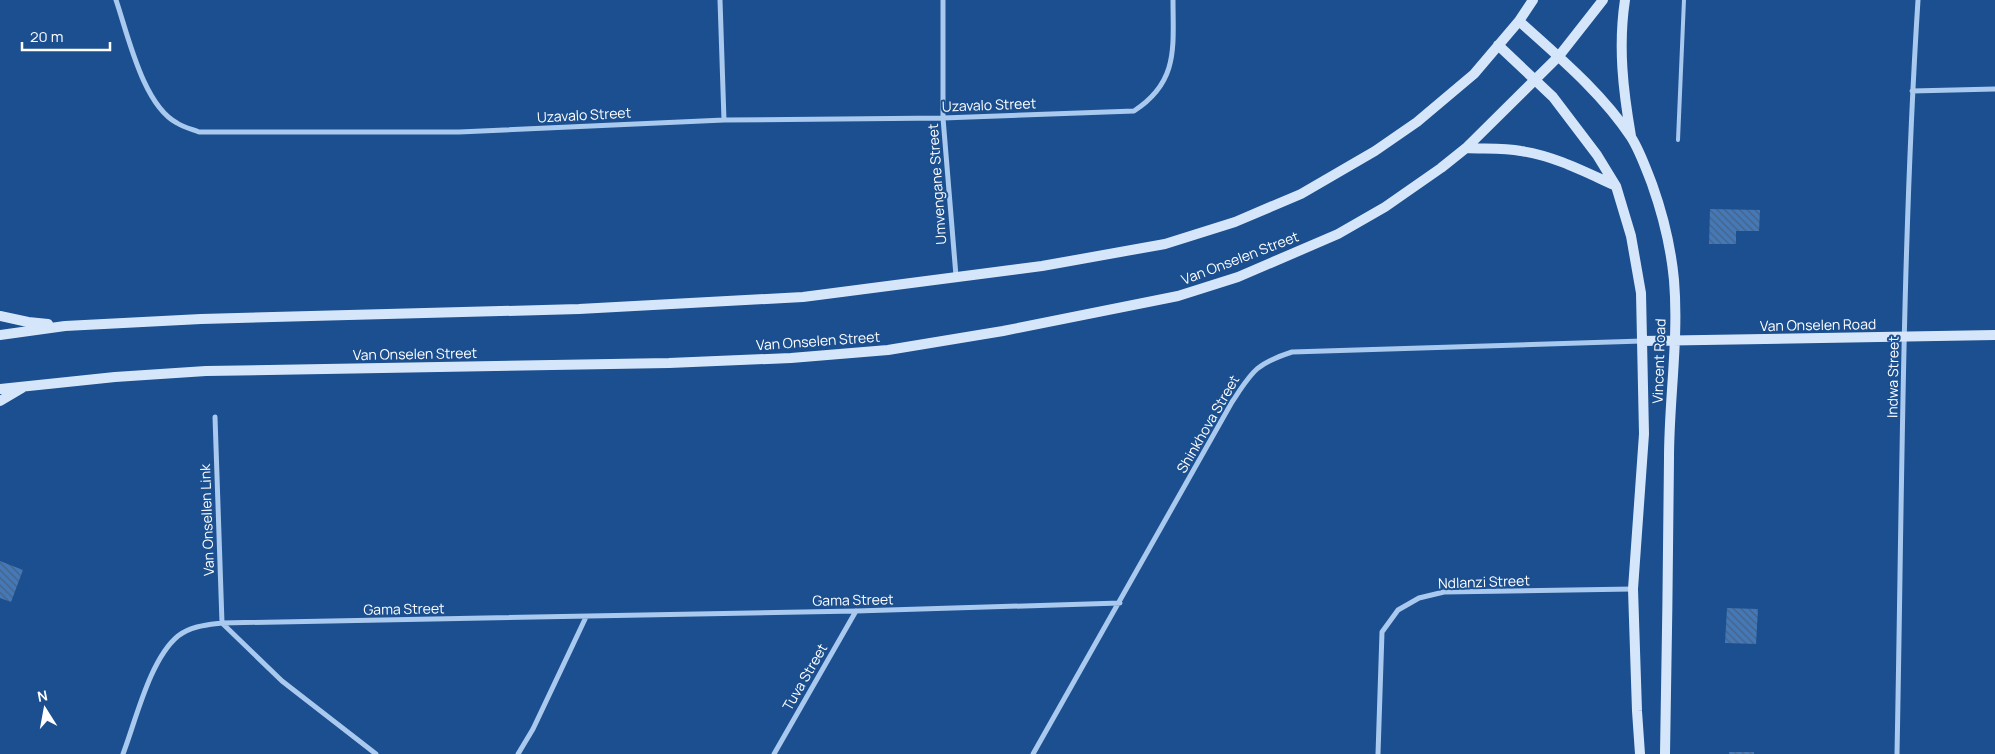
<svg xmlns="http://www.w3.org/2000/svg" width="1995" height="754" font-family="Manrope,sans-serif">
<defs>
<pattern id="building-back-hatch" width="6" height="6" patternUnits="userSpaceOnUse" patternTransform="scale(1.25)"><rect width="6" height="6" fill="#4478b7"/><path d="M-1 5l2 2M0 0l6 6M5-1l2 2" fill="none" stroke="#486282"/></pattern>
</defs>
<rect width="100%" height="100%" fill="#1b4f8f"/>
<path fill="url(#building-back-hatch)" d="M1710,209L1760,210L1759,231H1736V244H1709Z
M0,561L23,570L11,602L0,598Z
M1727,608L1758,609L1756,644L1725,643Z
M1729,752H1754V754H1729Z"/>
<g fill="none" stroke-linecap="round" stroke-linejoin="round">
<path stroke="#a9c9ee" stroke-width="4" d="M1678,140L1684,0"/>
<path stroke="#a9c9ee" stroke-width="5" d="M116,0C128,35 143,105 177,123C183,127 191,129 199,132H459L724,120L943,118L1134,111C1179,82 1173,47 1173,0
M720,0L724,120
M943,0V118L956,276
M1912,91L1995,89
M215,417L222,623L282,681L376,754
M123,754C136,720 150,659 178,636C191,626 206,625 222,623L856,611L1120,603
M518,754L533,729L586,617
M774,754L856,611
M1033,754L1232,402C1252,372 1255,364 1292,352L1642,341
M1378,754L1382,632L1398,610L1419,598L1444,592L1633,589
M1897,754C1902,503 1902,251 1918,0"/>
<path stroke="#d6e6fa" stroke-width="10" d="M1625,0C1618,46 1623,90 1631,136
M1519,21C1559,57 1602,93 1631,137C1640,151 1646,169 1652,184C1663,215 1671,248 1674,280C1679,339 1669,399 1669,458C1668,557 1667,655 1665,754
M1498,45L1553,97L1597,155L1616,186L1631,236L1641,293L1644,434L1633,589L1637,711L1640,754
M1466,148C1484,149 1504,148 1521,151C1555,156 1585,172 1616,186
M0,316L28,322L48,324
M0,335L65,326L201,319L579,309L803,297L1042,266L1165,244L1235,222L1301,194L1375,151L1417,122L1474,74L1519,21L1533,0
M1642,341L1995,335
M0,389L115,377L206,371L669,363L791,358L888,350L1003,331L1178,296L1238,277L1338,234L1385,207L1441,168L1466,148L1559,56L1603,0
M0,401L22,388"/>
</g>
<g text-anchor="middle" stroke-width="4" stroke-linejoin="round" paint-order="stroke">
<g font-size="14" fill="#fff" stroke="#1b4f8f">
<text transform="translate(989 105) rotate(-2)" y="5">Uzavalo Street</text>
<text transform="translate(584 115) rotate(-3)" y="5">Uzavalo Street</text>
<text transform="translate(937 184) rotate(-94)" y="5">Umvengane Street</text>
<text transform="translate(1240 258) rotate(-21)" y="5">Van Onselen Street</text>
<text transform="translate(1818 325) rotate(-1)" y="5">Van Onselen Road</text>
<text transform="translate(818 341) rotate(-4)" y="5">Van Onselen Street</text>
<text transform="translate(415 354) rotate(-1)" y="5">Van Onselen Street</text>
<text transform="translate(1659 361) rotate(-88)" y="5">Vincent Road</text>
<text transform="translate(1893 377) rotate(-89)" y="5">Indwa Street</text>
<text transform="translate(1208 424) rotate(-60)" y="5">Shinkhova Street</text>
<text transform="translate(207 520) rotate(-92)" y="5">Van Onsellen Link</text>
<text transform="translate(1484 582) rotate(-2)" y="5">Ndlanzi Street</text>
<text transform="translate(853 600) rotate(-1)" y="5">Gama Street</text>
<text transform="translate(404 609) rotate(-1)" y="5">Gama Street</text>
<text transform="translate(805 677) rotate(-60)" y="5">Tuva Street</text>
</g>
</g>
<g transform="translate(45 709) rotate(349)" stroke="#1b4f8f" stroke-width="4" paint-order="stroke">
<path d="M0-4L9 19L0 12L-9 19Z" fill="#ffffff"/>
<text y="-8" font-size="14" font-weight="bold" text-anchor="middle" fill="#ffffff">N</text>
</g>
<path d="M22 42v8h88v-8" fill="none" stroke="#ffffff" stroke-width="2.5"/>
<text x="30" y="42" font-size="15" fill="#ffffff" stroke="#1b4f8f" stroke-width="4" paint-order="stroke">20 m</text>
</svg>
